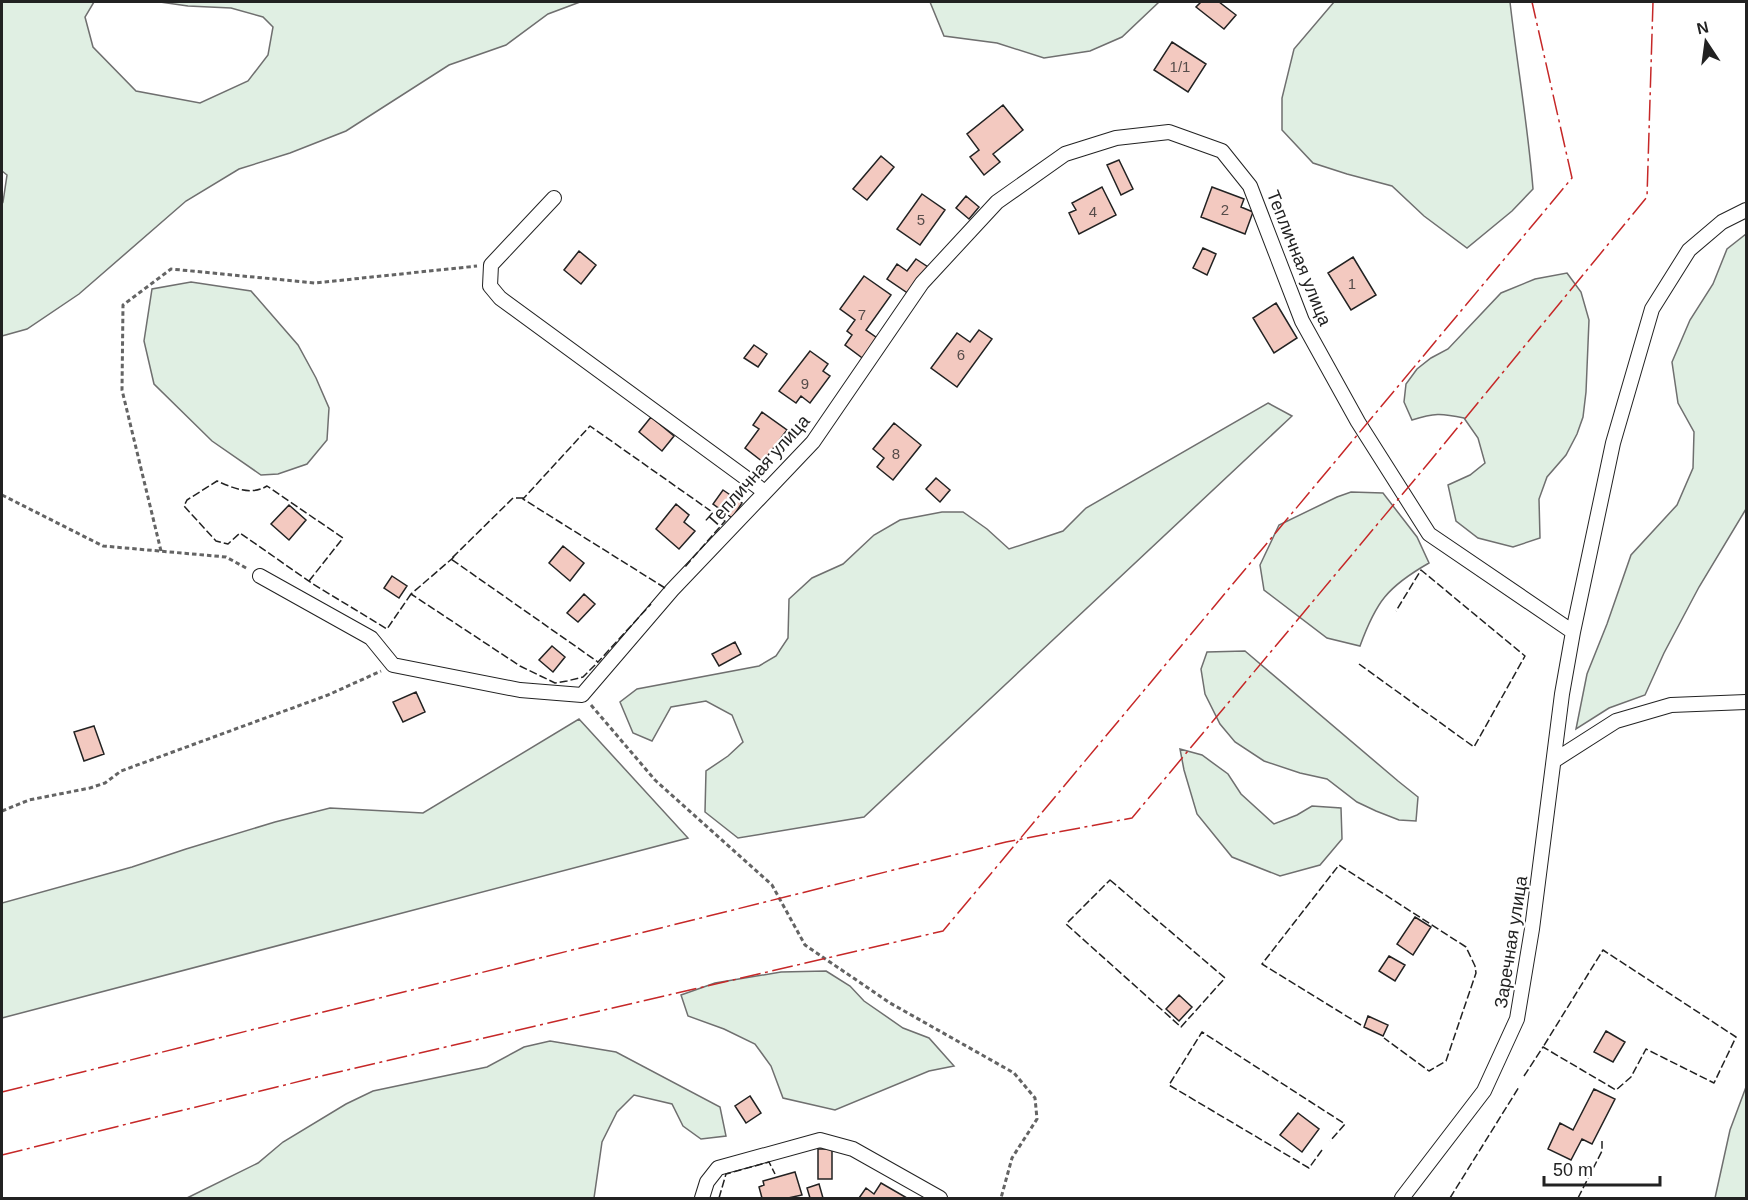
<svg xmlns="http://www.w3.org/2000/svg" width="1748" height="1200" font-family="Helvetica,sans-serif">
<rect width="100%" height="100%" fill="#fff"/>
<path fill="#e0efe3" stroke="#6f6f6f" stroke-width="1.5" d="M2,2H94L85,17L93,47L136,91L200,103L248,81L268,55L273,27L263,17L231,8L188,6L160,2H580L548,14L506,45L449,65L346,131L290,153L239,169L186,201L79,294L27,329L2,336V204L3,202L7,175L2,171Z
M930,2H1159L1122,37L1090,51L1044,58L997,43L944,36Z
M1334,2H1510C1517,64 1528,126 1533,189L1512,211L1467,248L1424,216L1392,186L1347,174L1313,163L1282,130V98L1294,49Z
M1746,234V509L1699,587L1664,653L1645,695L1609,708L1576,729L1587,674L1607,624L1631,555L1677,505L1693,468L1694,432L1678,403L1672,362L1690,320L1713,284L1727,249Z
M1567,273L1581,292L1589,320L1586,392L1583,417L1577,434L1566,455L1547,477L1539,499L1540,538L1513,547L1478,538L1456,521L1448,485L1470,475L1485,463L1478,438L1464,418C1441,413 1434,413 1412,420L1404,402L1406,384L1417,369L1431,358L1448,349L1501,293L1535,279Z
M191,282L251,291L298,345L316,378L329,408L327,440L307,464L278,474L261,475L212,441L154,384L144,341L152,289Z
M1268,403L1292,416L864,817L738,838L705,812L706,771L728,756L743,742L732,715L706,701L671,707L652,741L633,733L620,702L637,689L759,666L776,656L788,638L789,599L812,578L843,564L874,535L900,520L942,512H963L987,529L1009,549L1063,531L1086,508Z
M1351,492L1383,493L1417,537L1429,563C1387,587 1376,602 1360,646L1327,638L1264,590L1260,565L1279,525L1337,497Z
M1245,651L1398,781L1418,797L1416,821L1399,820L1376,811L1357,802L1327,779L1300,773L1264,761L1235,742L1220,724L1205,694L1201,669L1207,652Z
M579,719L688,838L2,1018V903L132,867L186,849L275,822L330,808L423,813Z
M1180,749L1202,755L1228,774L1241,794L1274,824L1297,815L1312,806L1341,808L1342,839L1320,865L1280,876L1232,857L1197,814L1184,770Z
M826,971L850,986L864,1001L903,1028L929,1038L954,1066L929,1071L835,1110L783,1098L771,1066L755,1044L724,1029L688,1016L681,995L715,983L781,972Z
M550,1041L616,1052L720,1107L726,1136L701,1139L683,1126L672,1104L634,1095L617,1112L602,1142L594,1198H187L258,1163L283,1142L346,1104L373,1091L487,1067L524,1047Z
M1746,1087V1198H1715L1730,1130Z"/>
<path fill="#f3c9c0" stroke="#222" stroke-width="1.5" d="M1201,2H1219L1236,15L1224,29L1196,7Z
M1172,42L1206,64L1188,92L1154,70Z
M1003,105L1023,130L993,154L1000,162L984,175L970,157L979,150L967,134Z
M881,156L894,167L867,200L853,189Z
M1119,160L1133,189L1121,195L1107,165Z
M1102,187L1116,215L1079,234L1069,213L1076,210L1072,203Z
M1212,187L1244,199L1241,207L1253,212L1245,234L1201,217Z
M922,194L945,210L920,245L897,229Z
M966,196L979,207L969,219L956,208Z
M1203,248L1216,254L1207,275L1193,268Z
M579,251L596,265L581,284L564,270Z
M1353,257L1376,295L1351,310L1328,273Z
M916,259L928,267L909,294L887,279L897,264L907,271Z
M864,276L891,295L866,330L880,340L865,360L845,345L852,335L847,331L855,320L840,309Z
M1276,303L1297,338L1274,353L1253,318Z
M979,330L992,339L957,387L931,368L957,333L970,342Z
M754,345L767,354L758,367L744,358Z
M810,351L828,364L823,371L830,376L810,403L801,396L796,403L779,391Z
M762,412L787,430L763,462L745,448L759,429L753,425Z
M651,417L674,436L662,451L639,432Z
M894,423L921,445L893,480L877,467L884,458L873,449Z
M936,478L950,490L940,502L926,489Z
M723,490L742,503L732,518L713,504Z
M676,504L689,515L684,522L695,531L679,549L656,529Z
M289,505L306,520L289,540L271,524Z
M563,546L584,563L570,581L549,563Z
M392,576L407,586L399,598L384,588Z
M584,594L595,604L578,622L567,613Z
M735,642L741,654L719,666L712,654Z
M552,646L565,657L553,672L539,660Z
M416,692L425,712L403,722L393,702Z
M94,726L104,754L84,761L74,732Z
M1415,917L1431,927L1413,955L1397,944Z
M1389,956L1405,965L1395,981L1379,971Z
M1179,995L1192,1007L1179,1021L1166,1009Z
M1368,1016L1388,1025L1383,1036L1364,1027Z
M1606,1031L1625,1042L1613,1062L1594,1052Z
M1594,1089L1615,1099L1592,1144L1582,1139L1571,1160L1548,1149L1560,1123L1573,1130Z
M750,1096L761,1113L746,1123L735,1106Z
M1298,1113L1319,1129L1302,1152L1280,1135Z
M818,1149H832V1179H818Z
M795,1172L802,1195L788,1198H762L759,1187L764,1185L763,1181Z
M881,1183L907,1198H859L866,1188L874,1194Z
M819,1184L823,1198H810L807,1188Z"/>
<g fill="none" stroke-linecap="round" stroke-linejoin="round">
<defs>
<path id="street" d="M554,198L491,265L490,286L500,298L765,492
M260,576L371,638L393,665L520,690L582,695L672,590L813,442L922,283L997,202L1065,154L1116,138L1169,132L1222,151L1250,186L1302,321L1358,422L1429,534L1573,632
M1555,760L1616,721L1671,705L1746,702
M702,1198L707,1182L718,1168L820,1140L853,1149L940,1198
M1402,1198L1484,1091L1517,1019L1532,929L1562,694L1573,632L1613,443L1652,309L1689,250L1722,222L1746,210"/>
</defs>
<use href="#street" stroke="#222" stroke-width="16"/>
<path stroke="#646464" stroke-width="3" stroke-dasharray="4.5 3" stroke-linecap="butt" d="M2,495L103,546L226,557L248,569
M161,551L122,390L123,305L171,269L315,283L477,266
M591,705L655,780L772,885L805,945L890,1003L1014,1073L1035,1098L1037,1119L1012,1158L1001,1198
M2,811L29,800L90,788L105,783L121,771L328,695L381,671"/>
<use href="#street" stroke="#fff" stroke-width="14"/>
<path stroke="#222" stroke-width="1.5" stroke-dasharray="8 3" stroke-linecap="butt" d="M524,498H513L451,559L598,662L651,604
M454,557L411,594L520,666L555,683L567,681L583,677L598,662
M309,581L343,538L267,486C251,496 233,488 217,481L187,500L184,506L216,541L228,544L240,533L313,584L387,629L411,594
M665,588L523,499L590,426L725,521L684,568
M1359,664L1474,747L1525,656L1421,570L1396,611
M1110,880L1225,978L1181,1027L1066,924Z
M1361,1025L1262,964L1339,865L1466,947L1475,966L1476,973L1446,1061L1429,1071L1384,1038
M1524,1076L1543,1047L1616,1090L1631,1077L1646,1049L1714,1083L1736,1037L1603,950L1543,1047
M1322,1150L1309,1168L1169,1085L1202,1032L1345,1124L1330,1141
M719,1198L726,1174L769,1162L775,1174
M1450,1198L1519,1087
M1578,1198L1602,1151V1141"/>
<path stroke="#c62828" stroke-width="1.5" stroke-dasharray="21 4.5 3 4.5" stroke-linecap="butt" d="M2,1092L1006,842L1132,818L1431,460L1647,197L1653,2
M2,1155L313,1078L943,931L1572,178L1532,2"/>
</g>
<g text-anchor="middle" stroke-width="4.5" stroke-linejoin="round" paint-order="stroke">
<g font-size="15" fill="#564c4a">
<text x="1180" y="72">1/1</text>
<text x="1225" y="215">2</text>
<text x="1093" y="217">4</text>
<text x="921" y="225">5</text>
<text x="1352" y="289">1</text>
<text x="862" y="320">7</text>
<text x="961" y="360">6</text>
<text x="805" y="389">9</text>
<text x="896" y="459">8</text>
</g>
<g font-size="18" fill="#222" stroke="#fff">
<text transform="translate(1299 258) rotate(68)" y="6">Тепличная улица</text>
<text transform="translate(758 471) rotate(-48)" y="6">Тепличная улица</text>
<text transform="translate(1511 942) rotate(-81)" y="6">Заречная улица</text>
</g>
</g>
<rect width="1748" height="1200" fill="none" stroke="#222222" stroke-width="6"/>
<g transform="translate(1706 42) rotate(347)" stroke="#ffffff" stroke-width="4.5" paint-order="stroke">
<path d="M0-4.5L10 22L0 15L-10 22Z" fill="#222222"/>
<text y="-9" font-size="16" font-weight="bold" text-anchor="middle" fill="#222222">N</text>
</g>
<path d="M1544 1176v9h116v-9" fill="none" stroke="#222222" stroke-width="3"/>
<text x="1553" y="1176" font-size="18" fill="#222222" stroke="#ffffff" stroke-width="4.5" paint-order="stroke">50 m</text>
</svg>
